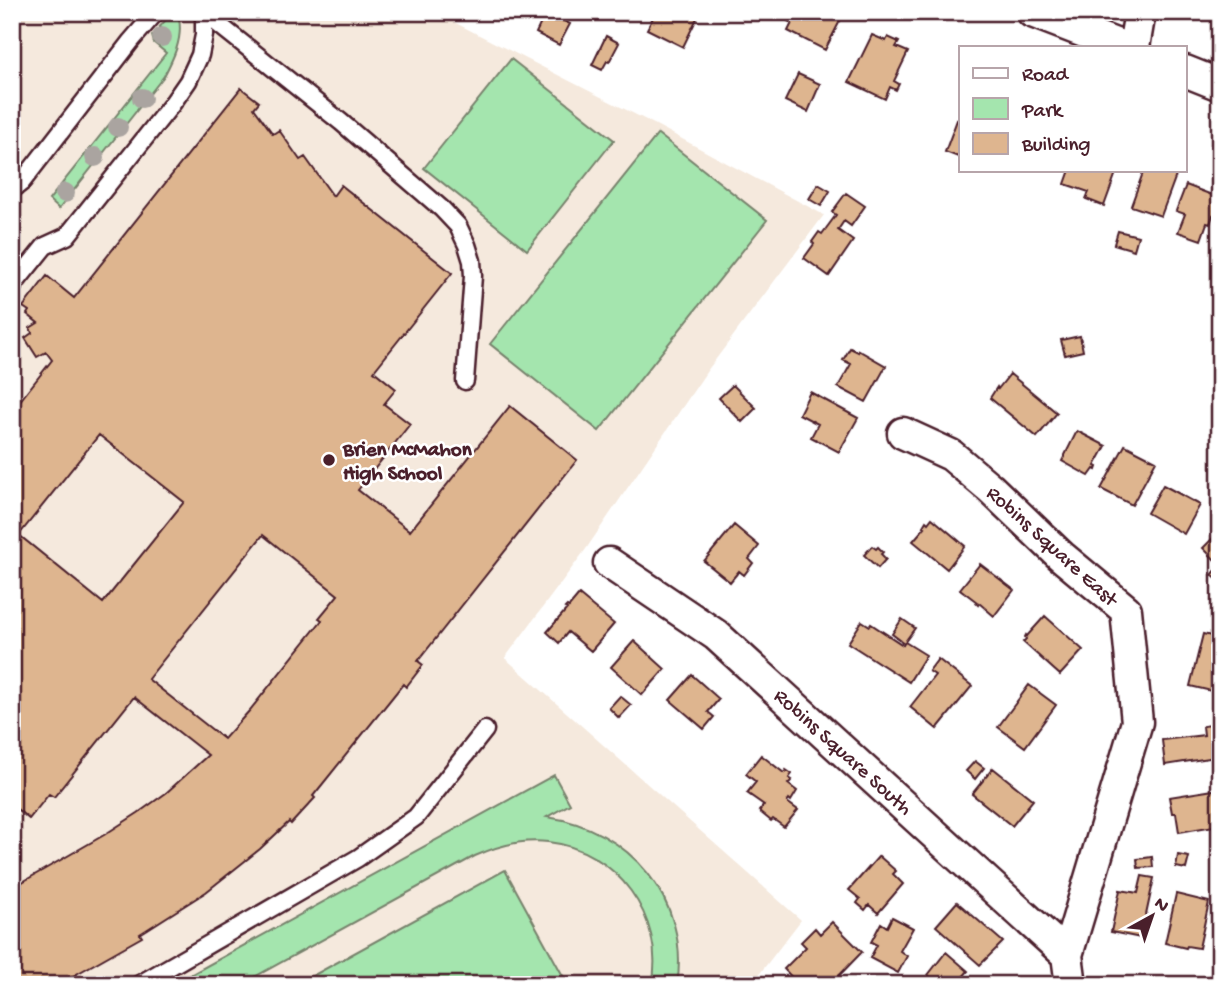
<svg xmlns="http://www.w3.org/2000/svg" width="1232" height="997" font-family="'Gochi Hand',sans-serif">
<rect width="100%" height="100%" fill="#fff"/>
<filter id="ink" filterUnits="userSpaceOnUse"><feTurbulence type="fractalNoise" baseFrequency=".0143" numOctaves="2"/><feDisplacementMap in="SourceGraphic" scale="14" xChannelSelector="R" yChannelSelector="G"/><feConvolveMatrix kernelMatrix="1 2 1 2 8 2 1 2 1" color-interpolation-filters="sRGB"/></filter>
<g filter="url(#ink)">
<path fill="#f5e9dd" d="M12,12H434L656,125L824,215L707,371L586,549L505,658L801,920L751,985H12Z"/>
<path fill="#a4e5ae" stroke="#77826c" stroke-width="2" d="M169,16H175L179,19C183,39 173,59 164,76L59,209L49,200L166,53L154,43L152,36Z
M511,59L614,140L527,250L424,168Z
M658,134L767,220L599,431L490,344Z
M554,775L570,804L547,817C628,828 691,900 677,985H652C666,918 616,849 548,842C522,839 499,845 475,856L240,985H172Z
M505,870L568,985H296Z"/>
<path fill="#deb58f" stroke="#4a1f2b" stroke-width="2" fill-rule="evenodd" d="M546,12L570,24L559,45L536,33Z
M656,12H700L683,47L647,29Z
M794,12H828L827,15L840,21L825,50L788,31L792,23L788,21Z
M872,35L886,41L888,37L899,42L896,47L908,52L894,81L899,84L896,90L890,87L885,99L849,82Z
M606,36L619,43L609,62L607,61L602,70L592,65Z
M798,74L820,84L808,112L785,101Z
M241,88L259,102L254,108L273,134L279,130L300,160L305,157L333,196L341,185L452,273L374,371L396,389L384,404L410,424L358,490L410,531L510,406L577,460L418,661L423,665L406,687L403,684L313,796L315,798L291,824L289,822L260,849L206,892L140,934L142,937L57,985L51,983L46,985L44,981L38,985H18L12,974V888L104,835L138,813L166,793L208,755L134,697L54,797L49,794L29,819L12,805V411L52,360L46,352L37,357L25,338L32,333L30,328L38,323L27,314L29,311L23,307L47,276L74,298ZM99,435L184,502L103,603L19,535ZM263,535L338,595L319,618L322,620L250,710L224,739L148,679Z
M957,120L961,122V158L945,152Z
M1070,170H1117L1104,206L1086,199L1089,192L1065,184Z
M1144,170H1178L1161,216L1131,206Z
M818,184L830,191L821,206L809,199Z
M1186,185L1220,198L1215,210H1217L1215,216L1213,215L1210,224L1207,223L1201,240L1178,232L1185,214L1176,211Z
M846,193L865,206L851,226L844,221L838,230L853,241L829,276L804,258L814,244L812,242L819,232L822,234L836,215L832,212Z
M1118,231L1138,236L1134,250L1114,244Z
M1080,336L1083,351L1065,355L1061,340Z
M850,348L858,352V350L886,366L866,402L838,387L851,364L843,360Z
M1010,374L1057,413L1037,437L990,398L997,387L998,389Z
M733,385L756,408L742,422L719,398Z
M810,392L858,418L839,452L811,437L818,424L799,414Z
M1077,431L1106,446L1095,466L1097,467L1096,470L1094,469L1089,476L1062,461Z
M1125,445L1156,461L1132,505L1101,489Z
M1163,485L1200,505L1184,534L1147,513Z
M932,518L965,546L947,569L913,541L925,527L923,526L926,521L928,523Z
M734,525L759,546L749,559L753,563L744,575L739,571L730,582L704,561Z
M1220,531V582L1212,575L1218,568L1216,567L1219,564L1203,548Z
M872,546L876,549L878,547L883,552L881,554L886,559L878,568L864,555Z
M980,564L1014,590L994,616L979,603L978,605L976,603L977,602L960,589Z
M579,595L614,624L591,651L568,632L559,643L547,632L567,609L565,608L567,606L569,607Z
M1045,616L1083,650L1060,675L1023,642L1026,639L1025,637L1026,635L1027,636Z
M902,619L915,628L904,643L892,634Z
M862,621L870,626L871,624L903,645L905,642L926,655L909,682L848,643Z
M1203,634L1220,638V693L1190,686Z
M634,641L665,669L642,695L611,667Z
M938,659L972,686L937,729L910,707L935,675L929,671Z
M692,675L719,699L708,712L714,717L704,729L670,700Z
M1029,685L1056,705L1025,747L998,727Z
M620,696L631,705L619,718L609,708Z
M1211,725L1216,757L1165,765L1162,740L1204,735L1203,726Z
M761,755L784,773L786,770L792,774L789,778L792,780L788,784L797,791L791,801L789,799L787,802L798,810L784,827L773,819L771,821L759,811L764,805L747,793L756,782L746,774Z
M975,761L984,768L975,779L966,771Z
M993,768L1033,800L1012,826L972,794Z
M1220,789V825L1179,832L1176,813H1172L1169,797Z
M1178,855L1189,857L1186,869L1176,867Z
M879,856L896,871L893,874L903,884L878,913L869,905L865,910L857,903L860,899L849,890Z
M1152,857L1153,867L1138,868L1137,859Z
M1142,876L1154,878L1141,938L1111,932L1120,890L1138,893Z
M1176,894L1209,902L1199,948L1187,946L1186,948L1165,943Z
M957,902L1003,942L980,965L936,926Z
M892,917L913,928L900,951L907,956L898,973L870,958L877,945L871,942L881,923L887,927Z
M832,922L862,952L831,984L825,978L819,985H799L784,969L806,947L801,942L815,928L820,934Z
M946,952L968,971L956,985H940L928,975Z"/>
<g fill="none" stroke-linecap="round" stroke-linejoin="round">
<defs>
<path id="lane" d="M203,12L341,122L442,209L458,226L467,245L472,261L473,276L465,381
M12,190L21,183L131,41L156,12
M12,287L45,246L67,236L172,104L188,81L200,55L204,35V12
M138,985L358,858L416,817L485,730"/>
<path id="street" d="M1032,12L1123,47
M1134,47L1140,12
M1185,71L1220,85
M903,433L951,455L990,488L1061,556L1126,610L1137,722L1067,955L1071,985
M609,563L716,635L1067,955"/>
</defs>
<use href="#lane" stroke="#4a1f2b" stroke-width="21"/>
<use href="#street" stroke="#4a1f2b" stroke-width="35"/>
<use href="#lane" stroke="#fff" stroke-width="16"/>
<use href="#street" stroke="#fff" stroke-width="30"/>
</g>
<g fill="#aaa4a0">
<circle cx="162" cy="37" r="10"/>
<circle cx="142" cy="98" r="10"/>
<circle cx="118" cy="127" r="10"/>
<circle cx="95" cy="157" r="10"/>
<circle cx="65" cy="193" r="10"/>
</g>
</g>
<circle fill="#4a1f2b" stroke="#fff" stroke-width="2.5" cx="329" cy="460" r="7"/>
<g text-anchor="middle" stroke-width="5" stroke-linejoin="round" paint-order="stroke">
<g font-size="21" font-weight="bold" fill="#4a1f2b" stroke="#fff" text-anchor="start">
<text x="343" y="455">Brien McMahon<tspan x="343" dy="24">High School</tspan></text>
</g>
<g font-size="21" fill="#4a1f2b" stroke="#fff">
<text transform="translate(1053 545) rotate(42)" y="7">Robins Square East</text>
<text transform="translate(844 751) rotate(42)" y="7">Robins Square South</text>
</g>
</g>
<rect width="1232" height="997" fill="none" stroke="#fff" stroke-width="42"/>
<rect x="21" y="21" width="1190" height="955" fill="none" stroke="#4a1f2b" stroke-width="2.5" filter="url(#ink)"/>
<rect x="959" y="46" width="228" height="126" fill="#ffffff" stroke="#b7a5aa" stroke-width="2"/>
<rect x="973" y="68" width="35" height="10" fill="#ffffff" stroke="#b7a5aa" stroke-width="2"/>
<text x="1022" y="80" font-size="21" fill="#4a1f2b">Road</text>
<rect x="973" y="98" width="35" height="21" fill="#a4e5ae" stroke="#b7a5aa" stroke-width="2"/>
<text x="1022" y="116" font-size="21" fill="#4a1f2b">Park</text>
<rect x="973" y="133" width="35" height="21" fill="#deb58f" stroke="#b7a5aa" stroke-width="2"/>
<text x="1022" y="150" font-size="21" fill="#4a1f2b">Building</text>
<g transform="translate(1152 916) rotate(40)" stroke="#ffffff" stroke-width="5" paint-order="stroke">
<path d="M0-5L12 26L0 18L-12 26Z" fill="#4a1f2b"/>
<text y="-10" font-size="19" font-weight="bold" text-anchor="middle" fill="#4a1f2b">N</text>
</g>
</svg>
